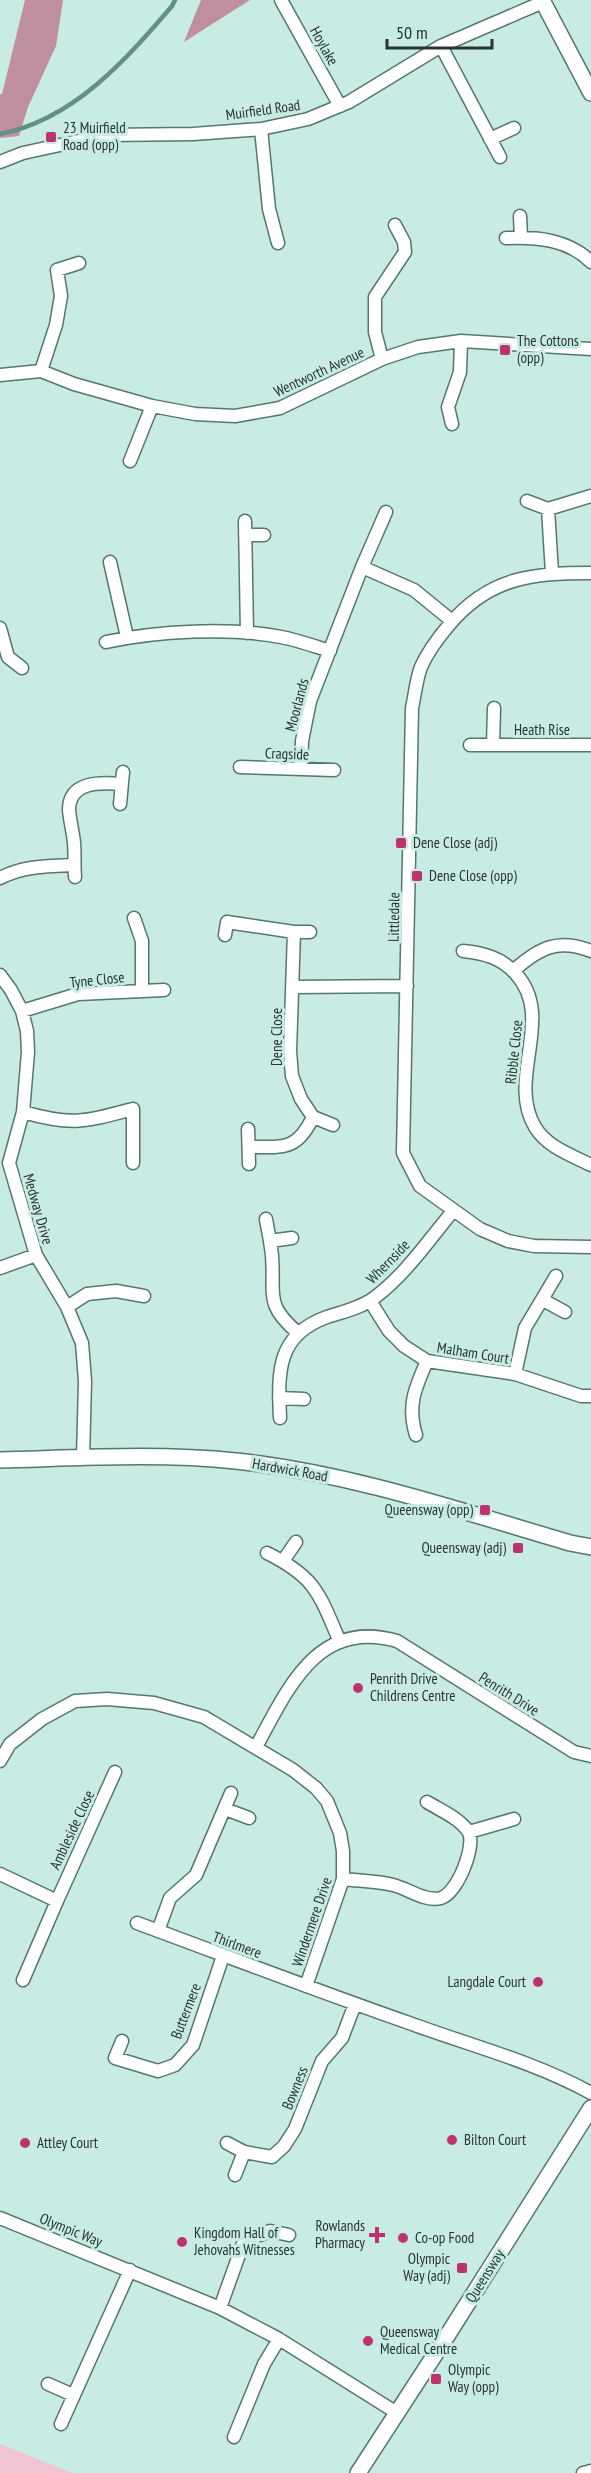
<svg xmlns="http://www.w3.org/2000/svg" width="591" height="2473" font-family="'PT Sans Narrow',sans-serif">
<rect width="100%" height="100%" fill="#c8ebe4"/>
<path fill="#f1c4d1" d="M0,2444L72,2473H0Z"/>
<path fill="#bf8f9d" d="M25,0H63L56,46L28,107L19,136L0,138V94H2Z
M201,0H250L184,42Z"/>
<g fill="none" stroke-linecap="round" stroke-linejoin="round">
<path stroke="#628f87" stroke-width="4.5" d="M0,134C73,120 126,60 172,6L175,0"/>
<defs>
<path id="minor" d="M281,0L340,106
M441,46L500,157
M261,129L269,209L278,243
M490,139L514,128
M0,162L23,153L106,135L193,134L261,129L308,119L349,102L441,46L543,2
M520,216L521,238
M506,238C537,237 568,239 591,262
M382,359L375,332V297L405,252L404,242L395,225
M41,371L56,325L61,296L57,270L79,263
M0,375L41,371L74,384L152,406L195,414L235,416L280,408L382,359L418,347L461,341L591,349
M452,424L448,407L460,372L461,341
M130,461L152,406
M527,501L548,509L591,496
M548,509L552,573
M245,521L247,633
M245,535H264
M110,562L127,637
M362,567L414,590L452,621
M591,573C533,573 489,577 449,625C438,638 428,651 421,667C416,680 415,695 412,708L403,1153L420,1186L480,1229L508,1241L534,1246L591,1247
M0,628L8,657L22,668
M106,642C157,631 230,627 281,637C297,640 314,646 330,651
M470,745H591
M493,745L494,708
M240,767L334,770
M301,769L302,741L310,701L362,567L386,512
M120,804L123,772
M75,877C74,865 75,854 74,843C73,832 70,821 69,810C69,781 101,782 121,784
M0,878C23,866 48,866 74,865
M134,918L142,941V990
M294,932L290,1051L292,1076L301,1099L313,1117L333,1125
M225,935L227,922L294,932H310
M463,951C484,953 502,958 516,974C556,1018 506,1078 535,1127C547,1147 571,1155 591,1165
M513,971C539,948 557,938 591,951
M0,975L11,990L22,1011L27,1031L28,1052L23,1112L9,1163L36,1255L67,1307L82,1343L85,1381L83,1458
M293,987L407,986
M22,1011L78,994L164,990
M23,1112C72,1126 84,1122 133,1109V1163
M248,1129L249,1164
M249,1147C283,1147 297,1151 313,1117
M266,1219C268,1231 271,1244 272,1256C275,1295 264,1304 298,1333
M270,1241L292,1238
M0,1268L36,1255
M543,1300L565,1312
M370,1301L389,1331L404,1346L427,1361L515,1374L581,1396H591
M67,1307L87,1294L116,1291L144,1296
M515,1374L525,1328L556,1276
M279,1398L304,1399
M280,1418C278,1373 276,1335 327,1317C342,1312 361,1308 374,1298C405,1275 428,1241 453,1211
M416,1435C407,1406 415,1388 427,1361
M267,1553C317,1578 319,1594 340,1642
M283,1561L296,1542
M256,1747C288,1689 317,1618 397,1641L574,1752L591,1756
M0,1761L10,1744L42,1719L75,1701L107,1699L154,1703L204,1717L293,1770L316,1788L327,1801L340,1833L343,1851V1879L306,1986
M225,1809L249,1818
M469,1832L514,1819
M0,1874L57,1901L23,1980
M343,1879C360,1881 377,1881 393,1885C409,1889 425,1902 441,1898C458,1893 477,1843 468,1831C459,1818 440,1810 427,1802
M57,1901L115,1772
M137,1923C229,1957 320,1992 412,2024C472,2046 535,2062 591,2093
M158,1931L170,1898L196,1875L231,1793
M122,2041L115,2058L158,2071L175,2065L193,2045L223,1956
M227,2143L244,2152L272,2157L284,2146L295,2129L322,2061L342,2038L355,2004
M235,2175L244,2152
M0,2218L220,2308L279,2339L397,2413
M220,2308L244,2241L270,2231L289,2235
M48,2384L73,2395
M61,2424L130,2270
M234,2437L264,2364L279,2339
M583,2473L591,2471"/>
<path id="tertiary" d="M542,0L591,93
M0,1460C78,1458 158,1453 236,1461C350,1473 461,1511 570,1543L591,1547
M358,2473L447,2336L591,2108"/>
</defs>
<use href="#minor" stroke="#567670" stroke-width="15"/>
<use href="#tertiary" stroke="#567670" stroke-width="18"/>
<use href="#minor" stroke="#fff" stroke-width="12"/>
<use href="#tertiary" stroke="#fff" stroke-width="15"/>
</g>
<g fill="#bd336f" stroke="#c8ebe4" stroke-width="2">
<rect x="45" y="131" width="12" height="12" rx="3"/>
<rect x="499" y="344" width="12" height="12" rx="3"/>
<rect x="395" y="837" width="12" height="12" rx="3"/>
<rect x="411" y="870" width="12" height="12" rx="3"/>
<rect x="479" y="1504" width="12" height="12" rx="3"/>
<rect x="512" y="1542" width="12" height="12" rx="3"/>
<circle cx="358" cy="1688" r="6"/>
<circle cx="538" cy="1982" r="6"/>
<circle cx="452" cy="2140" r="6"/>
<circle cx="25" cy="2143" r="6"/>
<path d="M374 2226h6v6h6v6h-6v6h-6v-6h-6v-6h6z"/>
<circle cx="403" cy="2238" r="6"/>
<circle cx="182" cy="2242" r="6"/>
<rect x="456" y="2262" width="12" height="12" rx="3"/>
<circle cx="368" cy="2341" r="6"/>
<rect x="430" y="2373" width="12" height="12" rx="3"/>
</g>
<g text-anchor="middle" stroke-width="6" stroke-linejoin="round" paint-order="stroke">
<g font-size="15" fill="#273532" stroke="#c8ebe4">
<text transform="translate(324 46) rotate(61)" y="5">Hoylake</text>
<text transform="translate(263 110) rotate(-8)" y="5">Muirfield Road</text>
<text transform="translate(319 372) rotate(-25)" y="5">Wentworth Avenue</text>
<text transform="translate(297 705) rotate(-75)" y="5">Moorlands</text>
<text x="542" y="735">Heath Rise</text>
<text transform="translate(287 754) rotate(2)" y="5">Cragside</text>
<text transform="translate(394 917) rotate(-89)" y="5">Littledale</text>
<text transform="translate(97 980) rotate(-6)" y="5">Tyne Close</text>
<text transform="translate(277 1037) rotate(-90)" y="5">Dene Close</text>
<text transform="translate(514 1052) rotate(-84)" y="5">Ribble Close</text>
<text transform="translate(38 1209) rotate(74)" y="5">Medway Drive</text>
<text transform="translate(388 1262) rotate(-46)" y="5">Whernside</text>
<text transform="translate(473 1353) rotate(9)" y="5">Malham Court</text>
<text transform="translate(290 1470) rotate(10)" y="5">Hardwick Road</text>
<text transform="translate(509 1694) rotate(32)" y="5">Penrith Drive</text>
<text transform="translate(72 1830) rotate(-65)" y="5">Ambleside Close</text>
<text transform="translate(312 1922) rotate(-71)" y="5">Windermere Drive</text>
<text transform="translate(237 1945) rotate(20)" y="5">Thirlmere</text>
<text transform="translate(186 2011) rotate(-69)" y="5">Buttermere</text>
<text transform="translate(295 2088) rotate(-68)" y="5">Bowness</text>
<text transform="translate(71 2230) rotate(22)" y="5">Olympic Way</text>
<text transform="translate(485 2276) rotate(-58)" y="5">Queensway</text>
</g>
<g font-size="15" fill="#273532" stroke="#c8ebe4" text-anchor="start">
<text x="63" y="133">23 Muirfield<tspan x="63" dy="17">Road (opp)</tspan></text>
<text x="517" y="346">The Cottons<tspan x="517" dy="17">(opp)</tspan></text>
<text x="413" y="848">Dene Close (adj)</text>
<text x="429" y="881">Dene Close (opp)</text>
<text x="473" y="1515" text-anchor="end">Queensway (opp)</text>
<text x="506" y="1553" text-anchor="end">Queensway (adj)</text>
<text x="370" y="1684">Penrith Drive<tspan x="370" dy="17">Childrens Centre</tspan></text>
<text x="526" y="1987" text-anchor="end">Langdale Court</text>
<text x="464" y="2145">Bilton Court</text>
<text x="37" y="2148">Attley Court</text>
<text x="365" y="2231" text-anchor="end">Rowlands<tspan x="365" dy="17">Pharmacy</tspan></text>
<text x="194" y="2238">Kingdom Hall of<tspan x="194" dy="17">Jehovahs Witnesses</tspan></text>
<text x="415" y="2243">Co-op Food</text>
<text x="450" y="2264" text-anchor="end">Olympic<tspan x="450" dy="17">Way (adj)</tspan></text>
<text x="380" y="2337">Queensway<tspan x="380" dy="17">Medical Centre</tspan></text>
<text x="448" y="2375">Olympic<tspan x="448" dy="17">Way (opp)</tspan></text>
</g>
</g>
<path d="M387 39v9h105v-9" fill="none" stroke="#273532" stroke-width="3"/>
<text x="396" y="39" font-size="18" fill="#273532" stroke="#c8ebe4" stroke-width="4.5" paint-order="stroke">50 m</text>
</svg>
